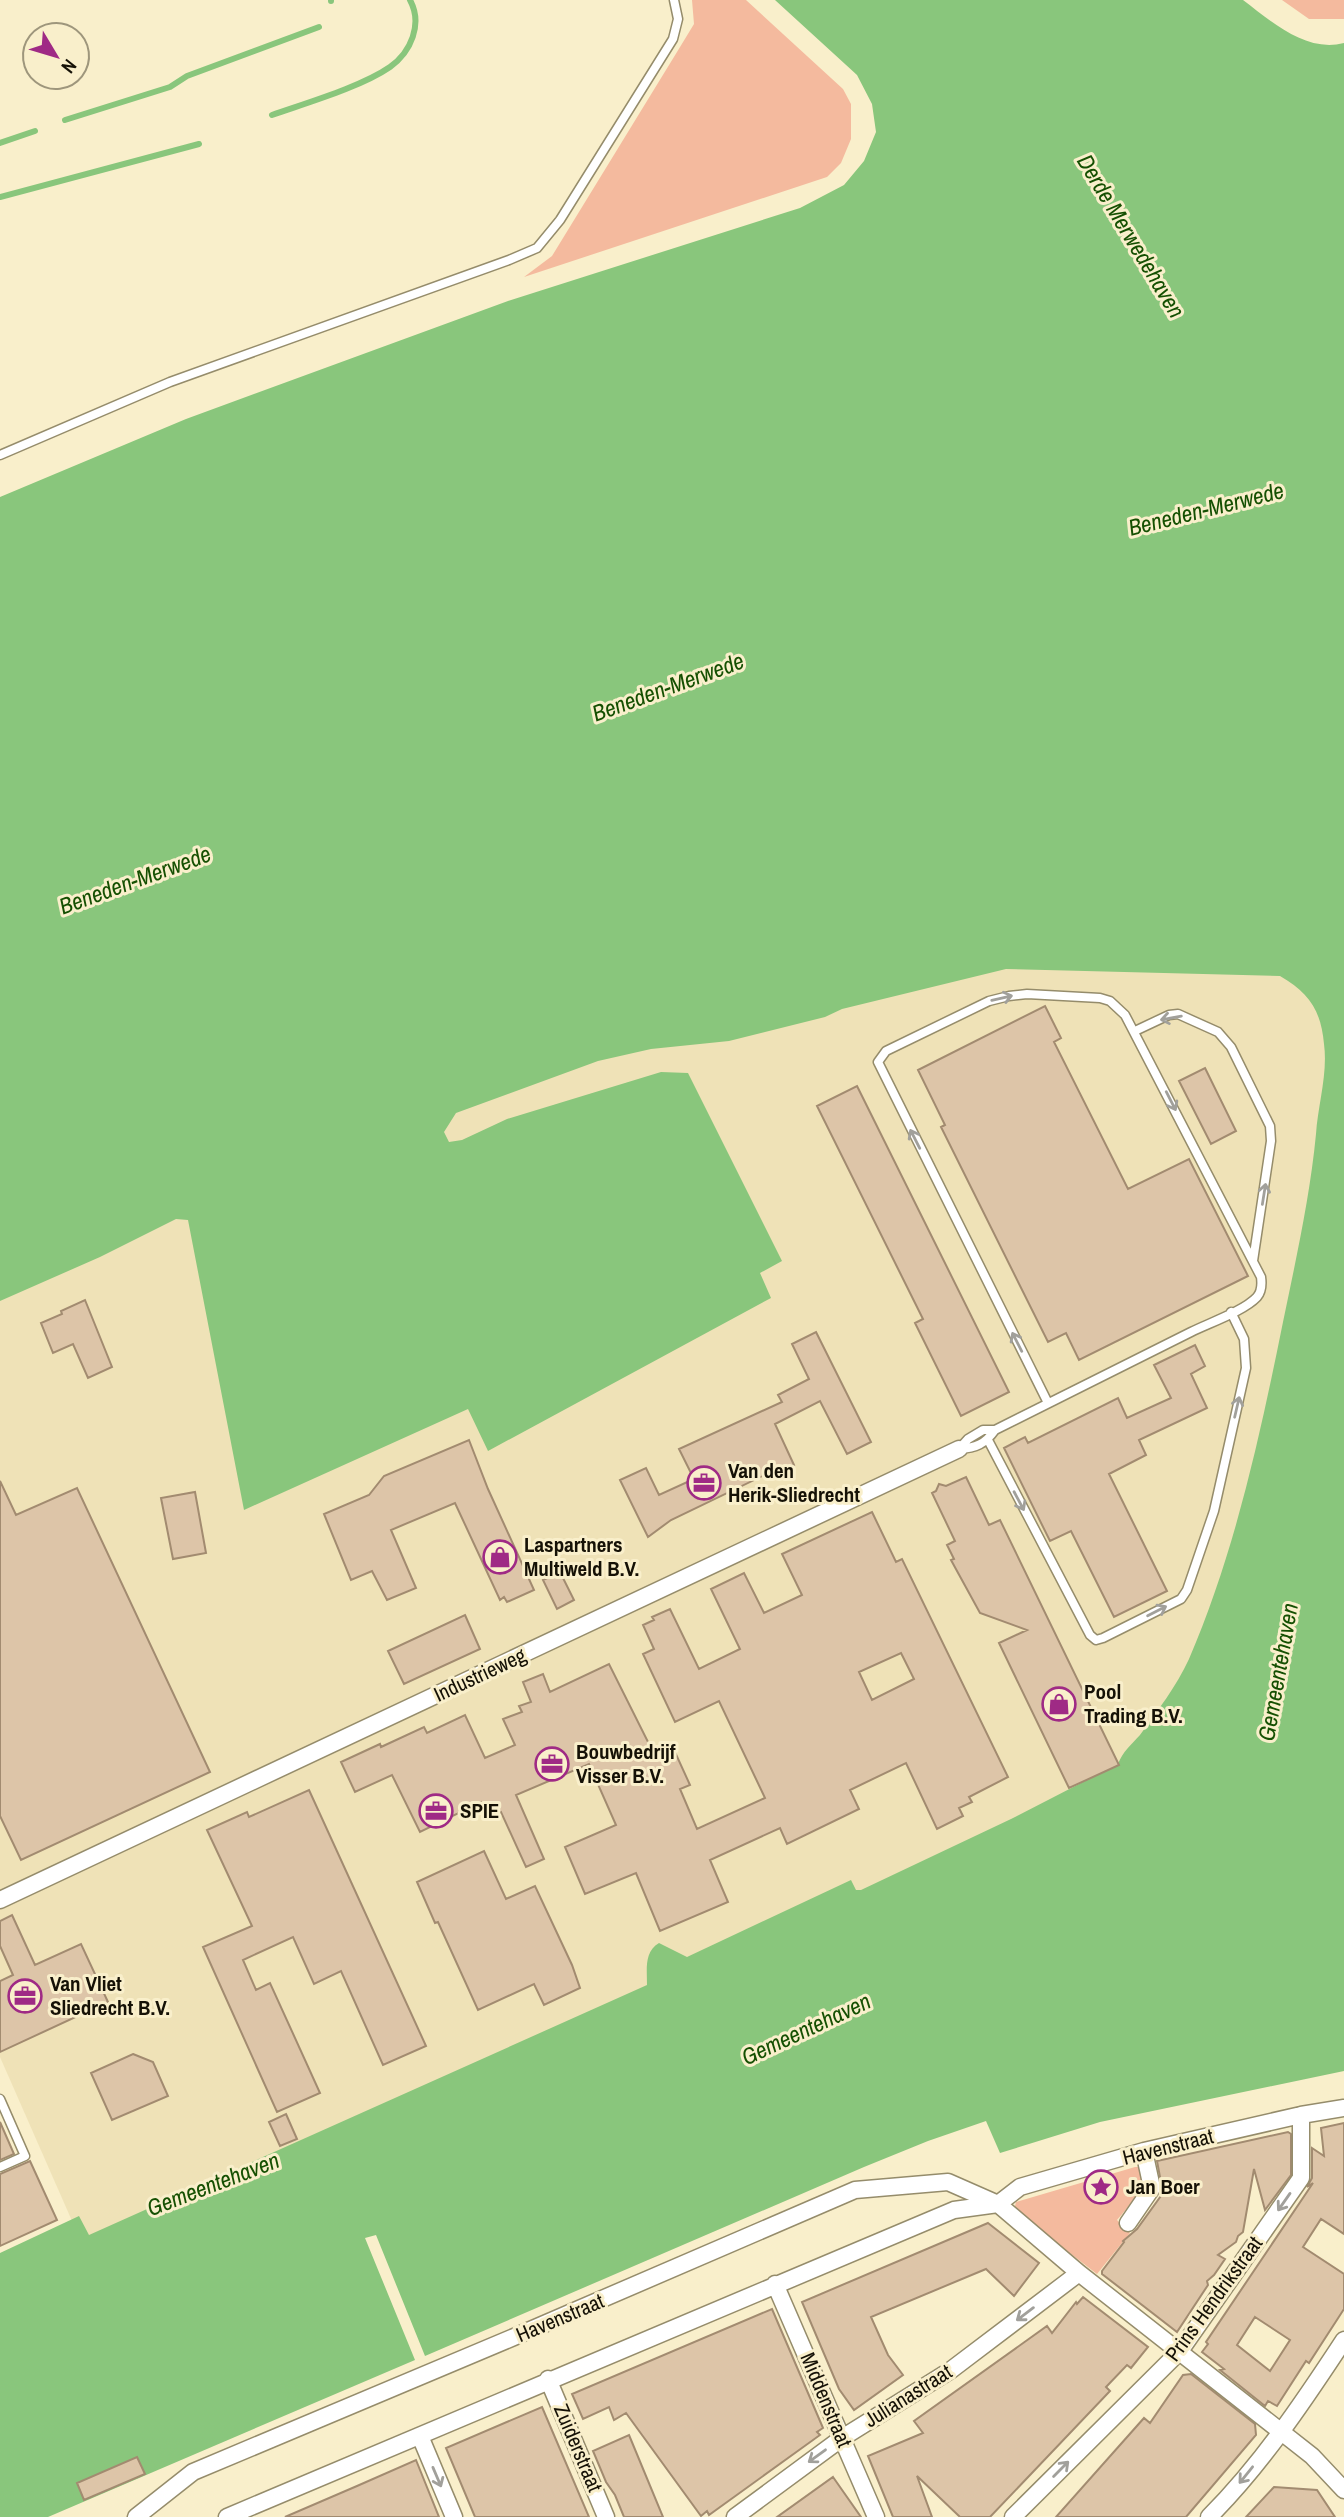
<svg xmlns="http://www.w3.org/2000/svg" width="1344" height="2517" font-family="'Archivo Narrow',sans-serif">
<rect width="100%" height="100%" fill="#f9efcb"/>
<path fill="#efe2b7" d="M1052,914L1253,936L1344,1019L1233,1660L1144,1785L83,2246L0,2057V1238Z"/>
<path fill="#f4ba9e" d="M692,0H746L843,89L851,104V139L841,163L827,177L524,277L552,256L677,52L694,24Z
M1282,0H1344V19H1309Z
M1135,2167H1140C1147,2187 1129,2206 1117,2220L1130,2233L1097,2274L1014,2210L1016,2202Z"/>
<path fill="#89c67c" d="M775,0H1243C1272,22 1306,53 1344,43V2071L1100,2122L1000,2153L986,2121L928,2141L864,2167L425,2356L376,2235L365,2238L415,2360L48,2517H0V2253L79,2216L89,2235L647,1985C647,1969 644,1952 659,1943L687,1957L851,1880L856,1890H861L1011,1819L1118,1764C1123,1751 1131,1745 1140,1735C1158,1710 1176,1687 1189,1659C1235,1552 1260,1436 1283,1322C1296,1259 1310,1197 1316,1134C1318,1105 1328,1073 1324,1044C1321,1010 1309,993 1280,976L1006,969L842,1009L825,1017L729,1041L651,1049L598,1061L456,1113L444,1132L449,1142L462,1140L507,1119L661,1072L688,1073L782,1261L760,1273L771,1298L488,1451L468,1409L244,1510L188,1220L176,1219L100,1257L0,1301V497L186,419L508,301L800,208L844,185L864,161L876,132L872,104L857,75Z"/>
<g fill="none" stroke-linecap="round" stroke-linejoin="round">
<path stroke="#89c67c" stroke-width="6" d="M331,0V1
M272,115C306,103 361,87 390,67C411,52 423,24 410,0
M65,120L170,87L187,76L319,27
M0,143L35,131
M0,197L199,144"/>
</g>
<path fill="#ddc5a8" stroke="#a28b70" stroke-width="2" fill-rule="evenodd" d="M1045,1006L1061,1038L1054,1042L1128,1189L1189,1159L1248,1276L1079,1360L1066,1333L1048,1342L941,1127L945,1125L918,1070Z
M1205,1068L1236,1131L1211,1144L1179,1081Z
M857,1086L1009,1392L961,1416L915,1323L923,1319L817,1106Z
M85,1300L112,1367L88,1378L73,1344L53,1353L41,1323L62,1314L61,1311Z
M816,1332L871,1442L847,1454L820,1401L775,1424L794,1465L778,1471L777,1469L671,1520L648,1537L620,1480L646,1468L659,1495L694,1479L679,1449L782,1402L778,1395L809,1379L792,1344Z
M1195,1345L1205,1366L1191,1374L1207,1408L1139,1440L1146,1455L1109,1474L1167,1591L1114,1617L1071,1531L1050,1541L1004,1448L1025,1437L1028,1443L1118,1398L1127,1418L1171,1398L1154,1365Z
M469,1440L488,1489L534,1590L507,1602L504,1597L500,1600L455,1503L391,1530L416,1588L387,1600L372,1571L351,1580L324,1514L369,1495L384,1476Z
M966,1477L989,1525L1000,1520L1119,1765L1069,1788L999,1643L1027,1630L980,1613L951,1560L954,1559L947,1545L955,1541L932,1493L936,1491L939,1484L946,1486Z
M0,1481L16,1515L77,1488L210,1772L21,1860L0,1816Z
M195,1492L206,1553L173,1559L161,1498Z
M872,1512L896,1562L902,1559L1008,1777L969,1797L972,1802L959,1808L963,1816L937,1829L906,1763L850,1790L859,1809L787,1844L780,1828L710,1860L728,1902L660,1931L636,1873L585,1894L565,1847L616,1825L589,1764L516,1795L544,1859L526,1867L501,1812L488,1818L481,1802L420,1832L392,1775L355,1792L341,1762L380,1744L381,1747L424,1727L427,1733L465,1715L485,1758L515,1745L503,1719L522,1712L519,1706L531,1702L523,1682L543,1674L550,1692L609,1664L657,1760L675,1752L690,1785L680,1789L697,1829L765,1798L719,1701L675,1722L643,1654L654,1649L643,1625L654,1620L652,1617L670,1609L699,1669L740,1649L711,1589L744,1573L764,1613L802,1595L782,1554ZM901,1653L914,1679L872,1700L859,1672Z
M560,1572L574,1600L557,1609L543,1580Z
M465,1615L480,1649L404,1684L388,1651Z
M309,1790L426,2046L383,2065L341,1971L314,1984L293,1937L243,1960L256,1990L270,1983L320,2093L277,2112L203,1947L252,1926L207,1830L247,1812L249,1817Z
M484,1851L506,1899L535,1886L572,1965L580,1988L544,2005L534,1984L478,2010L438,1922L435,1923L417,1882Z
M12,1915L35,1965L81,1944L108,2002L0,2052V1981L13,1975L0,1946V1921Z
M133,2054L153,2062L168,2096L112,2120L91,2073Z
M286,2114L297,2139L280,2146L269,2122Z
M0,2122L14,2154L0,2160Z
M1344,2123V2234L1321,2219L1303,2247L1344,2274V2309L1309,2363L1306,2361L1277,2406L1268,2401L1265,2406L1220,2370L1224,2369L1202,2352L1208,2344L1206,2342L1313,2183L1307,2187L1312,2178V2148L1324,2156L1321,2128ZM1255,2317L1290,2340L1270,2371L1237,2345Z
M1288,2132L1291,2134V2175L1265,2210L1254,2169L1243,2232L1238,2236L1236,2242L1218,2255L1225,2259L1214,2275L1207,2281L1208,2285L1177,2332L1102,2274V2271L1124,2242L1123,2241L1137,2229L1163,2193L1157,2161Z
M30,2161L57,2220L0,2246V2174Z
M988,2223L1039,2263L1014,2296L986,2269L871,2317L888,2355L903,2375L854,2410L839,2389L802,2302Z
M1083,2297L1148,2347L1131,2368L1127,2365L1106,2387L1110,2391L990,2517H960L917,2476L932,2517H893L868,2456L923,2433L914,2421L1047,2326L1052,2333L1076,2302L1077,2304Z
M772,2309L823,2428L817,2432L820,2435L709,2515L707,2511L701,2516L626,2413L614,2420L609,2407L583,2419L572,2394Z
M1191,2374L1255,2424L1256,2435L1186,2517H1056L1144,2418L1150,2423L1183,2375Z
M542,2407L589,2517H475L446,2448Z
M629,2435L663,2517H624L615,2495L606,2482L593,2451Z
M137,2457L145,2474L84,2500L77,2483Z
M416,2460L439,2517H285L357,2486Z
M833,2477L861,2517H777Z
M1274,2487L1317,2490L1335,2517H1246Z"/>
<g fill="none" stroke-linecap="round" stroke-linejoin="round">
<defs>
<path id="lane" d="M0,455L170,382L509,260L537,248L560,220L673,39L678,19L674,0
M1135,1031L1169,1015L1178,1014L1218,1032L1231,1047L1270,1126L1271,1141L1253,1261
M983,1430H995C985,1444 976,1448 959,1449L968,1439Z
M995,1430C1060,1397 1126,1365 1191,1332C1209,1323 1244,1311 1257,1297C1262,1291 1262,1284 1261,1277L1125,1015L1110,1001L1100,998L1027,994L1009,996L989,1001L886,1051L878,1062L1048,1403
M988,1440L1090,1635L1096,1640L1103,1638L1181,1599L1187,1590L1214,1511L1246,1368L1244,1339L1231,1312
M0,2099L25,2156L0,2167"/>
<path id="street" d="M0,1900L959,1449
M1128,2223L1152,2188L1144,2151
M775,2284L876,2517
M548,2379L606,2517
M420,2436L454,2517
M136,2517L193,2472L514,2337L855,2190L948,2182L998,2204L1079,2273L1312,2456L1344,2490
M227,2517L954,2210L998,2204L1020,2187L1144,2151L1301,2115L1344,2108
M735,2517L842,2438L951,2370L1079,2273
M1013,2517L1180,2351L1301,2178V2115
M1209,2517C1261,2465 1304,2401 1344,2340"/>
</defs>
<use href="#lane" stroke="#958c6b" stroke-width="11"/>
<use href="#street" stroke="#958c6b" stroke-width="19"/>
<use href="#lane" stroke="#fff" stroke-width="8"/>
<use href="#street" stroke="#fff" stroke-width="16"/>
</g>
<defs><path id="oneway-shaft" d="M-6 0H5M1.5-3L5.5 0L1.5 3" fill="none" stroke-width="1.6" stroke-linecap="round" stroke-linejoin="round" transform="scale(1.75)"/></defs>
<g stroke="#a1a09b">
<use href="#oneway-shaft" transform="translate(1002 998) rotate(-13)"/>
<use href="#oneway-shaft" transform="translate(1171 1018) rotate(170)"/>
<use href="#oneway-shaft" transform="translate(1171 1101) rotate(63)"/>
<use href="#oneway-shaft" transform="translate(915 1139) rotate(-117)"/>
<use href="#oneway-shaft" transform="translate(1264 1194) rotate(-81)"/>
<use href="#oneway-shaft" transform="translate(1017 1342) rotate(-117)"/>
<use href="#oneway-shaft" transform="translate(1237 1407) rotate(-77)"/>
<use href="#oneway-shaft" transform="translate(1019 1501) rotate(62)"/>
<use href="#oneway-shaft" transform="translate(1157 1611) rotate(-27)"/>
<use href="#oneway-shaft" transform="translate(1284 2202) rotate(125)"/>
<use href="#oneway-shaft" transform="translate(1025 2314) rotate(143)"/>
<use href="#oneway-shaft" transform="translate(817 2456) rotate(144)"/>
<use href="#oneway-shaft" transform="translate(1061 2469) rotate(-45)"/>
<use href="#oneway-shaft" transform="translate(1246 2475) rotate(129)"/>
<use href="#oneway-shaft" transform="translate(437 2477) rotate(67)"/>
</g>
<defs>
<symbol id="office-ring" viewBox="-11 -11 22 22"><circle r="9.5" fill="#f9efcb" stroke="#9f2a85" stroke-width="1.5"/><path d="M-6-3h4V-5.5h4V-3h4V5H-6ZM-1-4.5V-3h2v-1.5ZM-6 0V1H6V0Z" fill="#9f2a85"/></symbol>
<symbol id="shop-ring" viewBox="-11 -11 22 22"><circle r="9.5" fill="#f9efcb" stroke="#9f2a85" stroke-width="1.5"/><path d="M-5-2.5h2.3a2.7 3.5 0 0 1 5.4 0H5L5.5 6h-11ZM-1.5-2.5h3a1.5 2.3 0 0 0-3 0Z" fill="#9f2a85"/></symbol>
<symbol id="sight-ring" viewBox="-11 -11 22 22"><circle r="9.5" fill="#f9efcb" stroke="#9f2a85" stroke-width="1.5"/><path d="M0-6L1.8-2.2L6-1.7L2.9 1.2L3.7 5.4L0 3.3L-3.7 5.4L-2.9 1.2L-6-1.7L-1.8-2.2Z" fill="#9f2a85"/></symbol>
</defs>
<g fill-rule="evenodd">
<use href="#office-ring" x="685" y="1464" width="38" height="38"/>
<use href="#shop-ring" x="481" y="1538" width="38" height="38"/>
<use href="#shop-ring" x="1040" y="1685" width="38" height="38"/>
<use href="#office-ring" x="533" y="1745" width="38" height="38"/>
<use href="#office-ring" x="417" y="1792" width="38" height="38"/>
<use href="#office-ring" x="6" y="1977" width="38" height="38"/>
<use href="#sight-ring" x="1082" y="2168" width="38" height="38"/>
</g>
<g text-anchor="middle" stroke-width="6" stroke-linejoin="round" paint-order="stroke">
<g font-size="21" font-weight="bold" fill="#151106" stroke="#f9efcb" text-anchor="start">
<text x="728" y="1478">Van den<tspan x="728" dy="24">Herik-Sliedrecht</tspan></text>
<text x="524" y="1552">Laspartners<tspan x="524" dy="24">Multiweld B.V.</tspan></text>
<text x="1084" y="1699">Pool<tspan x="1084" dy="24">Trading B.V.</tspan></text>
<text x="576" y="1759">Bouwbedrijf<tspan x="576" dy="24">Visser B.V.</tspan></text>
<text x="460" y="1818">SPIE</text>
<text x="50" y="1991">Van Vliet<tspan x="50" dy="24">Sliedrecht B.V.</tspan></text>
<text x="1126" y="2194">Jan Boer</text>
</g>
<g font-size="21" fill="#151106" stroke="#f9efcb">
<text transform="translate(480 1675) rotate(-25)" y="7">Industrieweg</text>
<text transform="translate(1168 2147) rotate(-14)" y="7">Havenstraat</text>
<text transform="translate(1214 2299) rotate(-54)" y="7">Prins Hendrikstraat</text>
<text transform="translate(560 2318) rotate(-23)" y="7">Havenstraat</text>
<text transform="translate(908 2396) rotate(-32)" y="7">Julianastraat</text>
<text transform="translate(826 2400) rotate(67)" y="7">Middenstraat</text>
<text transform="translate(578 2448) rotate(67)" y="7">Zuiderstraat</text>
</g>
<g font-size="23" font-style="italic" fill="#155002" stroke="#f9efcb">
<text transform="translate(1131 236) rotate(59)" y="8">Derde Merwedehaven</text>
<text transform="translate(1206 509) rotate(-14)" y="8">Beneden-Merwede</text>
<text transform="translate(668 687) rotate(-20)" y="8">Beneden-Merwede</text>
<text transform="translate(135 880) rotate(-20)" y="8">Beneden-Merwede</text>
<text transform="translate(1278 1672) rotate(-80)" y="8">Gemeentehaven</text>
<text transform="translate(806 2029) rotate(-25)" y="8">Gemeentehaven</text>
<text transform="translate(213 2184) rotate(-21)" y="8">Gemeentehaven</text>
</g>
</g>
<g transform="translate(56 56) rotate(128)"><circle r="33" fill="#f9efcb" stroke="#9e967c" stroke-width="2"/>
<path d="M0-5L12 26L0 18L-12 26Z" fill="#9f2a85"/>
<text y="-10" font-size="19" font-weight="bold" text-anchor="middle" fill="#151106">N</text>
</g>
</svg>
